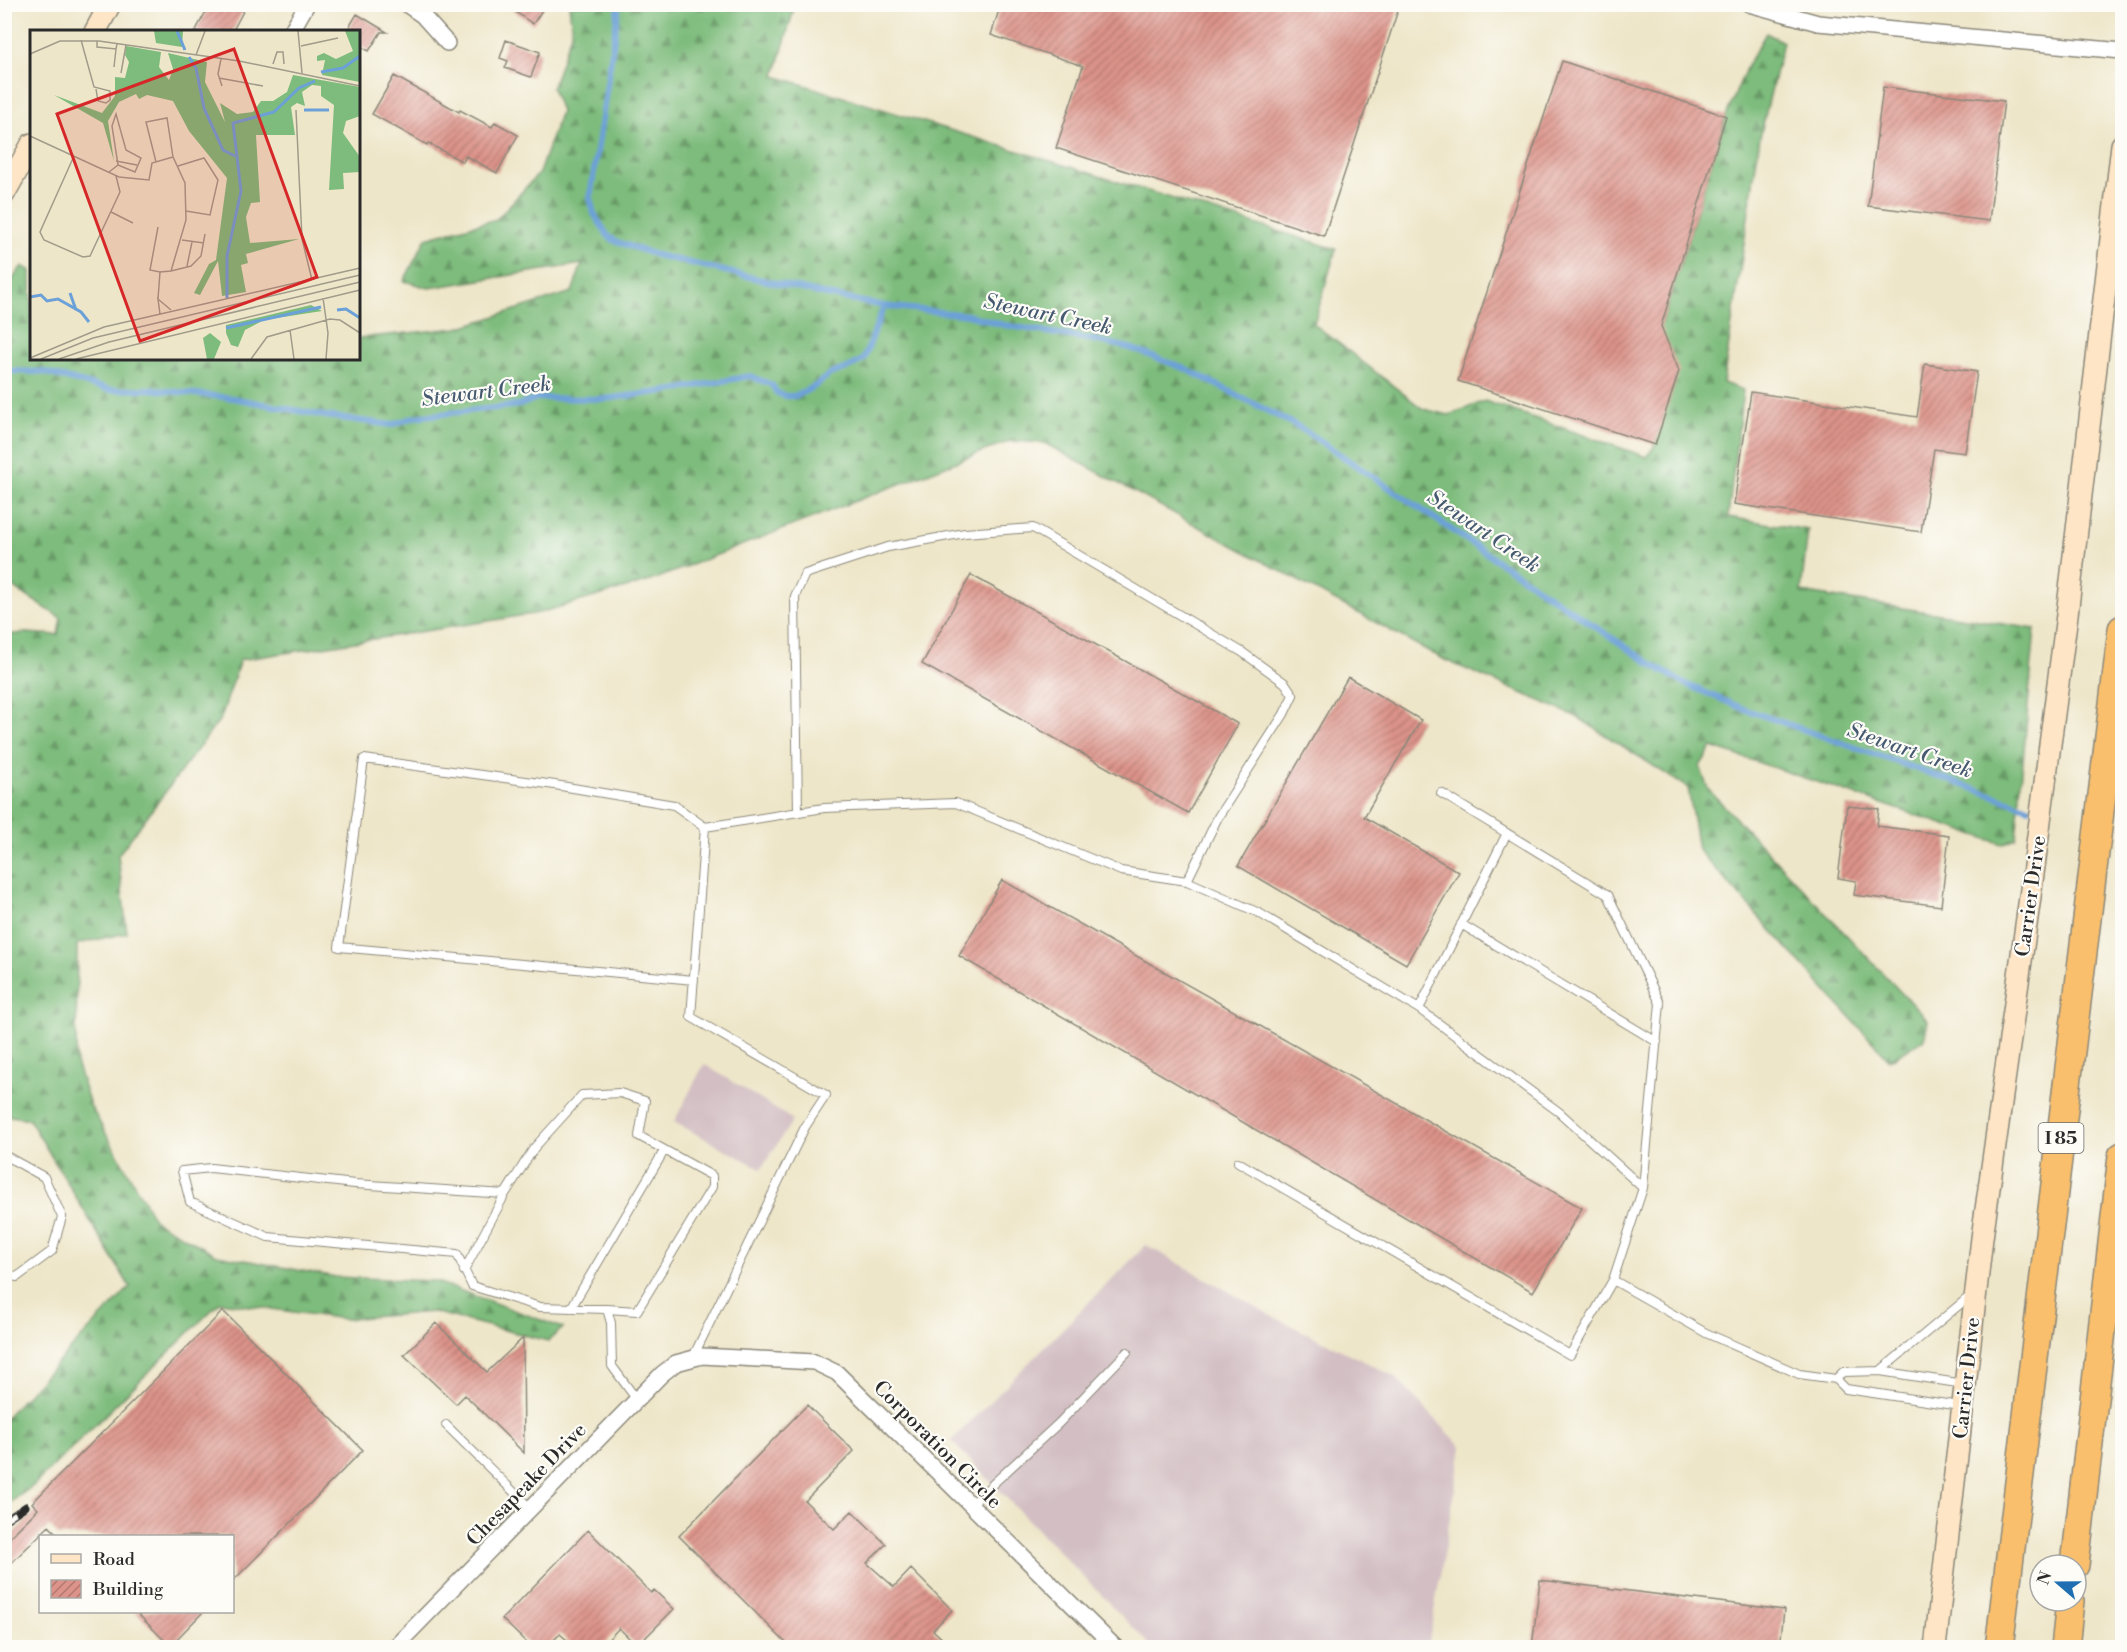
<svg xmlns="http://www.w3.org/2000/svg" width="2127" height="1652" font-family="'Libre Bodoni',serif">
<defs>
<pattern id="forest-firs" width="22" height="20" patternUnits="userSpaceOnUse" patternTransform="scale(1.5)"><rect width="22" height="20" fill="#7dbc7c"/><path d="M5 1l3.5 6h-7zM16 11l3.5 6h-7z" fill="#679966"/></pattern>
<pattern id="building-hatch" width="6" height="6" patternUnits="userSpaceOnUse" patternTransform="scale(1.5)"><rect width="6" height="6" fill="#dc9389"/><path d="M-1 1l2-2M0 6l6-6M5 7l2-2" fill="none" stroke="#b37870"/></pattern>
</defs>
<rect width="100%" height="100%" fill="#fdfcf7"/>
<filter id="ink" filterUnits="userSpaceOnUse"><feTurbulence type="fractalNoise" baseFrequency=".0167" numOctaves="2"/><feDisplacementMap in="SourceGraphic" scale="12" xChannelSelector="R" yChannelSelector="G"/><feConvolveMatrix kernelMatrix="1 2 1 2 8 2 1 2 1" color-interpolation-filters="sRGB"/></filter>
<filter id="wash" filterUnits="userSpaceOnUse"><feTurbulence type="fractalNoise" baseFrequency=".008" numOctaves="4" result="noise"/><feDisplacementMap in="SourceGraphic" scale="24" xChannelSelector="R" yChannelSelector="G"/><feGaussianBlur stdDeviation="1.35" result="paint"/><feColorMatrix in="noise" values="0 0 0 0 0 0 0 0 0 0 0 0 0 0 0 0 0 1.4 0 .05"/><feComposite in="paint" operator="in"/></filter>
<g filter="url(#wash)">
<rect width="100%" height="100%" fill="#eee6c9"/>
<path fill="#d2bec3" d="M704,1064L793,1120L761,1169L674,1122Z
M1146,1245L1274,1317L1394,1376L1462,1447L1428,1647H1152L951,1441Z"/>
<path fill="url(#forest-firs)" stroke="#547454" stroke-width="1.5" d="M569,5H795L775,76L1336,249L1314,324L1423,409L1449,415L1485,401L1647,457L1655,445L1661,326L1726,116L1747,66L1766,33L1783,42L1760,137L1723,383L1743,390L1728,517L1808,530L1801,592L2035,629L2016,838L2002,844L1712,747L1700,766L1708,789L1928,1021L1924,1039L1889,1060L1698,850L1688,788L1577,717L1445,660L1044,443L1010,441L650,581L539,613L240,660L221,718L118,855L127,933L77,944L76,1063L90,1105L155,1221L217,1255L336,1277L434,1281L563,1328L548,1341L433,1312L344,1319L220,1302L33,1486L5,1506L4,1419L130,1287L29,1119L5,1115V635L26,633L58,635L61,618L5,582V290L22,266L31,271L32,358H358L359,338L458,328L572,292L582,264L429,288L404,281L426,238L497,219L539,173L561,111L552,88L572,31Z"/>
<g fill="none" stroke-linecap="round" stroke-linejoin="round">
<path stroke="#6ca0d8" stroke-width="6" d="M619,4L590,198L594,214L608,236L615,241L656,255L827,295L884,306L968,315L1004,325L1094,340L1130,348L1186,369L1299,427L1651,664L1683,683L1744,709L2029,808
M4,371L43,372L110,390L149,389L233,398L325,416L392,425L414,417L504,407L520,405L537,398L604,399L674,390L750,376L772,385L776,392L784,396H796L815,386L830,374L850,367L864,359L884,306"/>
</g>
<g id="blocks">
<path fill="url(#building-hatch)" d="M210,4H247L232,32H195Z
M504,4H546L533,24Z
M1001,4H1400L1324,236L1056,148L1083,66L991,35Z
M357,14L387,32H381L369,51L358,45V32H346Z
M506,40L540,52L531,77L505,68L508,61L500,58Z
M1562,61L1726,116L1661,326L1679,371L1655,445L1458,381Z
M394,76L459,112L460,110L492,127L495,122L518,135L497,173L466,156L463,162L428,143L427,145L372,114Z
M1883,87L2004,101L1989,221L1868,206Z
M1925,364L1977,372L1965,453L1934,449L1921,532L1734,504L1751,392L1917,417Z
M971,575L1238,724L1188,813L922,664Z
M1348,677L1421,720L1364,817L1459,872L1406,964L1238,866Z
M1847,806L1879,809L1877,826L1949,835L1941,906L1854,895L1856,881L1838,878Z
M1002,880L1582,1208L1533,1292L959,956Z
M223,1311L363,1450L232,1582V1536H59L49,1526L4,1570V1543L38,1509L32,1503Z
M436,1323L487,1372L523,1338L524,1453L465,1395L456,1404L404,1355Z
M807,1405L854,1451L805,1501L834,1529L852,1511L886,1544L867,1563L894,1587L911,1569L952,1610L933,1630L951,1647H790L679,1536Z
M588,1530L651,1593L654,1590L674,1609L637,1646L619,1628L601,1647H575L560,1634L547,1647H531L502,1619Z
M1540,1580L1784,1610L1780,1647H1532Z
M135,1611H204L170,1646Z"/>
</g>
</g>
<g filter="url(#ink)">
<use href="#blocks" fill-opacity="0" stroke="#8c887a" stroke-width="1.5"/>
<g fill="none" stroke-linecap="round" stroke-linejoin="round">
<defs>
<path id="lane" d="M1441,793L1608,895L1660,1003L1643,1188
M798,812L795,596L805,574L888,547L965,533L1033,528L1242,652L1285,683L1293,695L1284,714L1218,817L1187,881
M1461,924L1657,1042
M694,980L339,947L364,759L555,785L674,805L705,827
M1419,1009L1507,833
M4,1155L44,1177L62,1217L52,1251L17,1277L4,1275
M1238,1162L1570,1355L1613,1280
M464,1271L505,1194
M571,1308L664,1151
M607,1309L637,1311L712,1187V1176L639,1136L645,1101L620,1093L582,1095L534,1148L505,1194L355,1184L211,1168L182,1171L190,1202L268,1237L457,1254L472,1286L540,1307L607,1309L611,1323L612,1366L637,1400
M693,1357L805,1127L826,1095L691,1017L705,827L824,808L956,803L1121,871L1187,881L1259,913L1419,1009L1559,1112L1643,1188L1613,1280L1706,1333L1799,1374L1836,1379
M1880,1371L1964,1384
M1960,1406L1846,1389L1836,1379L1843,1372L1880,1371L1970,1296
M446,1425L531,1509
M969,1506L1059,1423L1127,1352"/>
<path id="street" d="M406,4L422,15L447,43
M1749,4L1818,23L2122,51
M291,32L307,4
M394,1648L662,1374L676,1363L702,1356L814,1362L837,1373L1116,1648"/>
<path id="secondary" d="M95,32L110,4
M4,194L32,144
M1935,1648L1982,1238L2030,897L2067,615L2122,145"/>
<path id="highway" d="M2075,1565L2122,1156
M1999,1648L2122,629
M2065,1648L2070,1601"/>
</defs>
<use href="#lane" stroke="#8c887a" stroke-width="10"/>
<use href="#street" stroke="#8c887a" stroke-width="18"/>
<use href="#secondary" stroke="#8c887a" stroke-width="24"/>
<use href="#highway" stroke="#8c887a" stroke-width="30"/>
<use href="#lane" stroke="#fff" stroke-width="8"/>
<use href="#street" stroke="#fff" stroke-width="15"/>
<use href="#secondary" stroke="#fde5c5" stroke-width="21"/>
<use href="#highway" stroke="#f9bf6d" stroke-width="27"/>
<defs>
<path id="rail" d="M4,1521L26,1506"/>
</defs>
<use href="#rail" stroke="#2b2b2b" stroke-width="7"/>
<use href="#rail" stroke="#fdfcf7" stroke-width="4.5" stroke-dasharray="14" stroke-linecap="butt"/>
</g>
</g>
<g text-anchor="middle" stroke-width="4.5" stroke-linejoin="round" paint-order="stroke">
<rect fill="#fdfcf7" stroke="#6a6a68" stroke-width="1.5" x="2038.5" y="1123" width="45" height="30" rx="4.5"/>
<g font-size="18" font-weight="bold" fill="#2b2b2b">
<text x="2061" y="1144">I 85</text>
</g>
<g font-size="20" fill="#2b2b2b" stroke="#fdfcf7">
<text transform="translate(2030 896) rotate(-82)" y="7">Carrier Drive</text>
<text transform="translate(1966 1378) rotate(-84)" y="7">Carrier Drive</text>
<text transform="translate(938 1444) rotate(45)" y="7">Corporation Circle</text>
<text transform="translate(526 1484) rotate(-46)" y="7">Chesapeake Drive</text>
</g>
<g font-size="21" font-style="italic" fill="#455a70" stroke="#fdfcf7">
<text transform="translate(1048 314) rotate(12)" y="7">Stewart Creek</text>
<text transform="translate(486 391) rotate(-7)" y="7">Stewart Creek</text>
<text transform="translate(1484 531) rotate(34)" y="7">Stewart Creek</text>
<text transform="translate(1910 750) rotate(19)" y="7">Stewart Creek</text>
</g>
</g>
<g transform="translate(30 30)">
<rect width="330" height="330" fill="#eee6c9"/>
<path d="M124,1H153L152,17L126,13ZM315,1H330V52L292,45L295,30L287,31V26L294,23L306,29L323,21ZM96,16L131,22L129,37L139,50L143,39L138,23L177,32L175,52L195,92L190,73L207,84L223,82L231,71H243L257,62L263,45L330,57V86L316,91L313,103L330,127V142L313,143L314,159L299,160L304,75L291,66V56L282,55L272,62L275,76L267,73L261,77L265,105H226L230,172L221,173L216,187L220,213L269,209L216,224L218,233L211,235L216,262L192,266L188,231L170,265L164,263L179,234L186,230L197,148L159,101L143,71L117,65L109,69L106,64L89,72L78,91L84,131L73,93L24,65L72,83L85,66V47L95,48L99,32L95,25ZM281,275L292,281L234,290L215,300L208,317L201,315L196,303V295ZM180,303L191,312L184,329H177L173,308Z" fill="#7dbc7c"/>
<path fill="none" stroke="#6ca0d8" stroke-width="3" d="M147,1L155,20M159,27L166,38L174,78L193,120L205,126M291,42L313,38L330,26M274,80H299M40,263L46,280M0,267L11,265L17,271L28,269L51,282L59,292M197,268V226L211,161L203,93L244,82L269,58L285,51M307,280L316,279L330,288M196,298L291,277"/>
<path fill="none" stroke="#a09b8a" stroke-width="1.5" d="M268,1L272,43M51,10L64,57L80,61V70L76,73L68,71L66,59M67,11V17L86,19L87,14M271,16L308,8M0,24L30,11H69L209,31L330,56M166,25L175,1M191,29L188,44L192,56M243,34L247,22H253L254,34M84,37L86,19M91,43L96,15M189,48L233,56M266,80L272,209L282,250M0,106L89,147L119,150L122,133L143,127L155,153L156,190L141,241L130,242L128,269M44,126L10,202L14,210L53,227L60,226L90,162L86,146M86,131L107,135M126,132L116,92L137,88L143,127M148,136L174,128L188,150L180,185L156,181M79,142L88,135L82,96L86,84L96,120L111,128L105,142L88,135M81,182L103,193M128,197L120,240L130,242M152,210L174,213M157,236L162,212M141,241L161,236L171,226L175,204M293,268L298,303L296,329M130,284L128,269L141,280M260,300L264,329M0,328L74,297L330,238M11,329L63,308L330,245M29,329L79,312L330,252M46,329L330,260M221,329L237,307L300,289L310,290L330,303"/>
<path fill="#d62828" fill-opacity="0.15" stroke="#d62828" stroke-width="3" d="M204,19L287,247L110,311L27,84Z"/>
<rect width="330" height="330" fill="none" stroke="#2b2b2b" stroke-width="3"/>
</g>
<rect width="2127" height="1652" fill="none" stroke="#fdfcf7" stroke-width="24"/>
<rect x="39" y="1535" width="195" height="78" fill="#fdfcf7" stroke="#a9a8a5" stroke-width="1.5"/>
<rect x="51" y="1554" width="30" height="9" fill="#fde5c5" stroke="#a9a8a5" stroke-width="1.5"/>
<text x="93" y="1565" font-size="18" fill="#2b2b2b">Road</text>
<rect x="51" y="1580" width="30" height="18" fill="url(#building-hatch)" stroke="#a9a8a5" stroke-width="1.5"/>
<text x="93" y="1595" font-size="18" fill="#2b2b2b">Building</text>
<g transform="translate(2058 1583) rotate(290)"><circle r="28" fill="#fdfcf7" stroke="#a9a8a5" stroke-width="1.5"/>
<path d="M0-4.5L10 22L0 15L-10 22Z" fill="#1f6fb2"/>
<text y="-9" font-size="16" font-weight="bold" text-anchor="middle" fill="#2b2b2b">N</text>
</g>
</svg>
